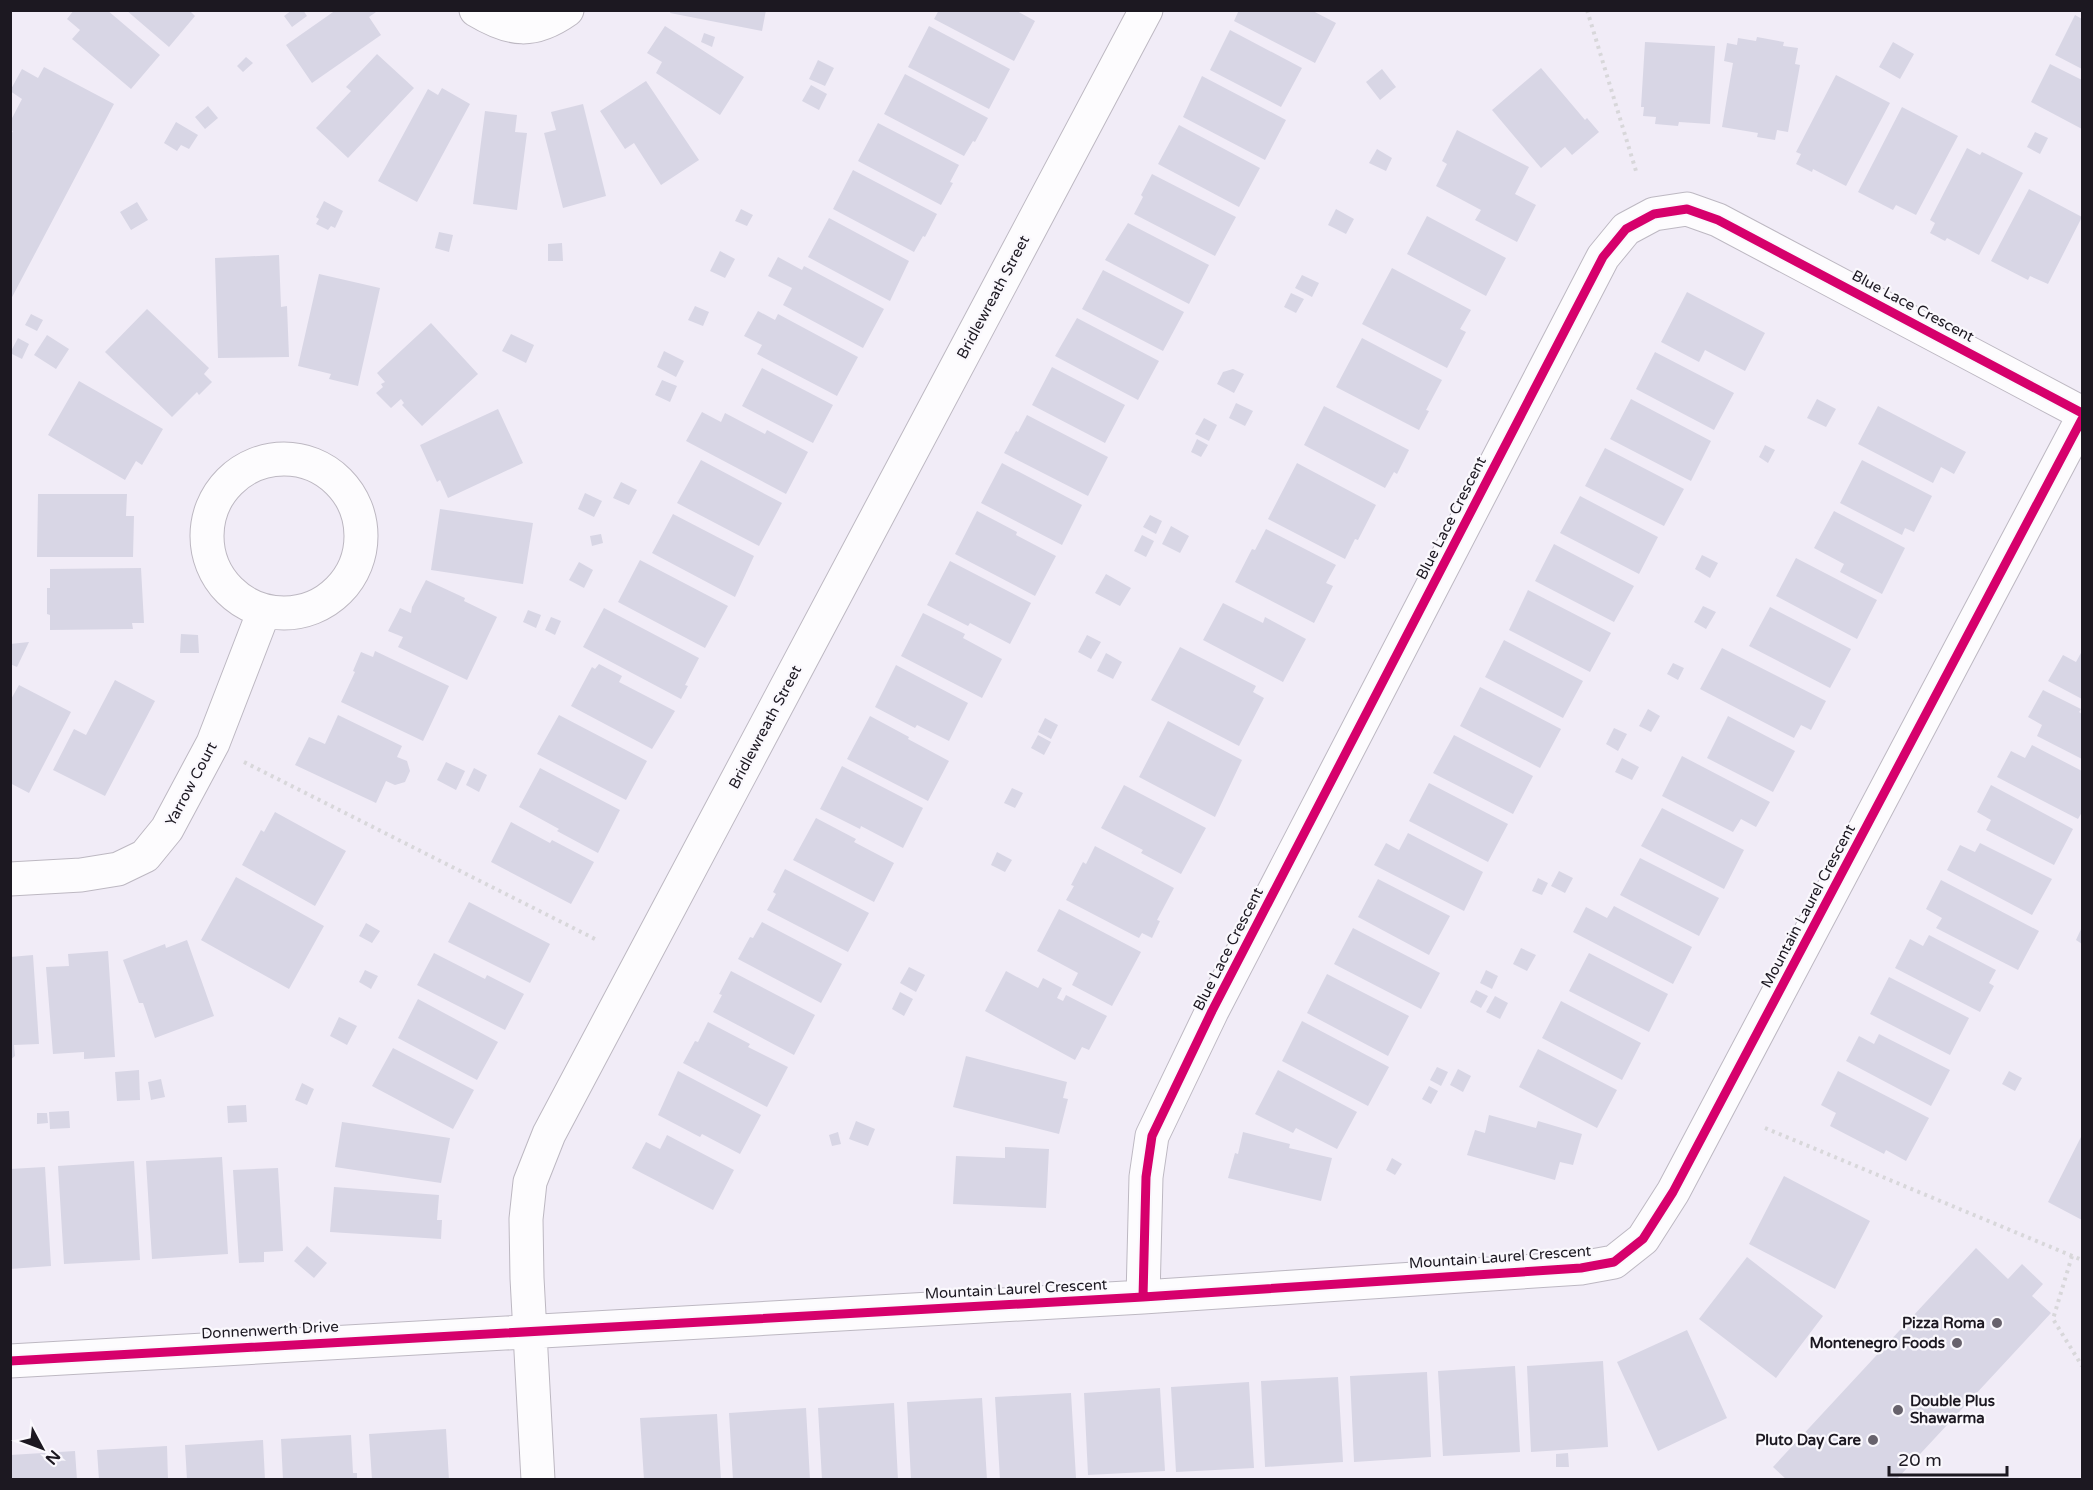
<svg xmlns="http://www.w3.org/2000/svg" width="2093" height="1490" font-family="'Varela Round',sans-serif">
<rect width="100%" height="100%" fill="#f1ecf7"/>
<path fill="#d8d6e5" d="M74,10H107L160,55L131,89L72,39L80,30L67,19Z
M126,10H189L195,16L169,47Z
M292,10H303L307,16L292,27L284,16Z
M336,10H375L376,12L369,17L381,35L312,83L286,45Z
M671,10H766L762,31L670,13Z
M939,10H1015L1035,21L1014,61L934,19Z
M1239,10H1311L1336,23L1315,63L1234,21Z
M2075,15L2082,19V69L2055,55Z
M665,26L744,77L720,115L656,73L662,62L647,53Z
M929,26L1010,69L989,109L908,67Z
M1230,30L1302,68L1281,107L1210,70Z
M704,33L715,37L712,47L701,42Z
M1757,37L1784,42L1783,46L1798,48L1795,64L1800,65L1788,132L1777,130L1775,140L1757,137L1758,133L1722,127L1733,63L1724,61L1727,43L1737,45L1738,38L1756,41Z
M1645,42L1715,46L1710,124L1679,122L1678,126L1655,124L1656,117L1643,116L1644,107H1641Z
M1893,42L1914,54L1900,79L1879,67Z
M377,54L414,88L348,158L316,128L351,91L346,87Z
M246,57L253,63L243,72L237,66Z
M818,60L834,68L825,86L809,79Z
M2050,64L2082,80V129L2031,102Z
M44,67L114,104L10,301V136L13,131L10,130V122L22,99L10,91L22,69L38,78Z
M1541,68L1585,120L1587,118L1599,132L1572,155L1565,147L1541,168L1492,110Z
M1382,69L1396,87L1380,100L1366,82Z
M905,74L988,118L975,142L973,141L964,156L884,114Z
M1836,75L1890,103L1846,186L1813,169L1812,172L1796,164L1801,154L1796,152Z
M1202,76L1286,120L1265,160L1183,117Z
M646,81L699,160L661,185L634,143L625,149L600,111Z
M811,85L827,94L819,110L802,101Z
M442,88L470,104L417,202L378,181L428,89L438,95Z
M583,104L606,196L563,208L544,133L556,130L551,112Z
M208,106L218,118L205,129L195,117Z
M1902,107L1958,136L1916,215L1896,205L1893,210L1858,192Z
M485,111L517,115L515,132L527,133L517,210L473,204Z
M176,122L198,135L189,149L181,145L177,151L164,143Z
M878,123L959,165L950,182L953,183L941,205L858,161Z
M1179,125L1260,168L1239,207L1158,164Z
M1457,130L1529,167L1515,194L1536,205L1517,242L1475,220L1481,210L1436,186L1447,164L1442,161Z
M2035,132L2048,138L2040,154L2027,147Z
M1967,148L1980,155L1982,152L2023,173L1979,255L1947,238L1945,241L1930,233L1935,223L1930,220Z
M1377,149L1392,158L1386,171L1369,163Z
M853,170L937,214L925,237L923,236L914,252L833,209Z
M1152,174L1236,217L1215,256L1134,214L1143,197L1141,195Z
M2029,189L2082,217L2048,284L2030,276L2028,280L1991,261Z
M324,201L343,211L335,228L331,226L328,230L316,224L319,219L316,217Z
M137,202L148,220L131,230L120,212Z
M741,209L753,215L747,226L735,221Z
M1336,209L1354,219L1346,234L1328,225Z
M1427,216L1506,258L1486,296L1407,254Z
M829,218L909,261L890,301L808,257Z
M1128,223L1209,265L1189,304L1105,260Z
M439,232L453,235L449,252L435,248Z
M562,243L563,261H548V244Z
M720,251L735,259L725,278L710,271Z
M279,255L281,307L287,306L289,357L218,358L215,258Z
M778,257L802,270L804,266L884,309L863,348L783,305L792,288L768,276Z
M1392,268L1471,310L1460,329L1466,332L1447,368L1362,324Z
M1103,270L1184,312L1163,351L1082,309Z
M319,274L380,288L358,386L329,379L331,374L298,366Z
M1302,275L1319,283L1312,297L1295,288Z
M1687,292L1765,333L1745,371L1705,350L1699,362L1661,342Z
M1291,293L1304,299L1296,313L1284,307Z
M695,306L709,312L703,326L688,320Z
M147,309L209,368L204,374L212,382L199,395L197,392L172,417L105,352Z
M758,311L775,320L778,314L858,357L837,396L757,354L762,345L744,336Z
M31,314L43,320L37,331L25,325Z
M1077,318L1159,361L1138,400L1055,356Z
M431,323L478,374L422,426L402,405L404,403L401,399L391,408L376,393L383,387L381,384L385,382L377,373Z
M511,334L534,345L526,363L502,351Z
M47,335L69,349L56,369L34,355Z
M18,338L29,344L22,359L10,353Z
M1362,338L1442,380L1426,410L1429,411L1419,430L1336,387Z
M664,351L684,361L676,377L657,367Z
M1655,352L1734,393L1714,430L1636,389Z
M1052,367L1125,405L1105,443L1032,405Z
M762,368L833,405L813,443L742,406Z
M1233,369L1244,374L1234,393L1217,384L1223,372Z
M662,380L677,386L670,402L655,395Z
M79,381L163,429L142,465L136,461L125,480L48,435Z
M1631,399L1711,441L1691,481L1610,439Z
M1817,399L1836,409L1826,427L1807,418Z
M1236,403L1253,411L1245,426L1229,418Z
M1324,406L1409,450L1397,474L1394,472L1385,488L1304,445Z
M1878,406L1966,452L1954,474L1941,467L1933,483L1858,444Z
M498,409L523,463L448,498L440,480L437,482L420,445Z
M702,412L721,422L725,413L765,434L767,430L808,452L786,494L686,441Z
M1027,415L1108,457L1088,496L1004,453L1016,431L1018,432Z
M1204,418L1217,425L1209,441L1195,434Z
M1197,439L1208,445L1201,457L1191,452Z
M1765,445L1775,450L1768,463L1759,457Z
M1605,448L1684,489L1664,526L1585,486Z
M701,460L782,503L759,546L677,503Z
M1862,460L1932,496L1914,532L1905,528L1902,535L1840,503Z
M1002,463L1082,505L1062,545L981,503Z
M1297,463L1376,505L1358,540L1355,539L1345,559L1268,519Z
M621,482L637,490L629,505L613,498Z
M585,493L602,501L594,517L578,509Z
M38,494H127L126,516H134L133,557H37Z
M1580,496L1658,537L1639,574L1560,533Z
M440,509L533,523L523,584L431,570Z
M977,511L1017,532L1016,535L1056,556L1035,596L955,554Z
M1834,511L1905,548L1882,594L1840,572L1844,564L1814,548Z
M673,514L754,556L735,597L652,553Z
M1150,515L1162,521L1156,534L1143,527Z
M1171,526L1189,536L1180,553L1162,544Z
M1266,529L1336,565L1326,583L1333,586L1314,623L1235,582L1252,549L1255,550Z
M601,534L603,543L592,546L590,536Z
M1142,535L1154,541L1146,557L1134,551Z
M1554,544L1634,586L1614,622L1535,581Z
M1702,555L1718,563L1710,578L1695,569Z
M1796,558L1877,600L1857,639L1776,596Z
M640,560L728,606L705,648L618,602Z
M950,561L1031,603L1010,644L970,623L968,626L927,605Z
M579,562L593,570L584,588L569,580Z
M141,568L144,623H132L133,629L50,630V615L47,614V588H50V569Z
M1106,574L1131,588L1120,606L1095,593Z
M426,580L465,598L464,601L497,617L467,680L398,647L403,637L388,631L400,608L411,613L412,607Z
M1528,590L1611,633L1590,672L1509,630Z
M1223,603L1263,623L1265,617L1306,639L1283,682L1203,640Z
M1703,606L1716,612L1706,629L1694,622Z
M1770,607L1851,649L1830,688L1749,646Z
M604,608L699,658L685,685L688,686L681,699L583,647Z
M528,610L541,615L536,628L523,622Z
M923,613L965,634L963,638L1002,659L982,698L901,656Z
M551,617L561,621L555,635L545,630Z
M181,634L198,635L199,653H180Z
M1087,635L1101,642L1091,659L1078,652Z
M1504,640L1583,681L1563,718L1485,677Z
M29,642L17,667L10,664V644Z
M1180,647L1256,686L1253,692L1264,698L1239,746L1151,700Z
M1722,648L1826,701L1811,730L1801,725L1794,738L1700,689Z
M375,651L449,686L423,741L341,702L355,672L353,671L361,652L373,657Z
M2082,651V699L2048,681L2063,655L2076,662Z
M1106,653L1122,662L1113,679L1097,671Z
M1673,663L1684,668L1678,680L1667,674Z
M599,664L622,676L619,682L675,711L652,749L571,706L592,667L595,669Z
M896,665L968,703L949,741L917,725L915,728L875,707Z
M115,680L155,701L105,796L53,770L74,729L86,735Z
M19,685L71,712L29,793L10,783V701Z
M1480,687L1561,729L1540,768L1460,726Z
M2043,690L2081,709L2079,712L2082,714V759L2037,736L2042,725L2028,717Z
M1648,709L1660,716L1651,732L1639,726Z
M338,715L402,746L397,757L407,761L410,771L405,782L395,785L386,781L376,803L295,765L309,737L325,744Z
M559,715L647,761L626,800L537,754Z
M870,716L909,737L908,739L949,761L928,801L847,759Z
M1728,716L1795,751L1773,792L1707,758Z
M1045,718L1058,725L1051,739L1038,732Z
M1168,721L1242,760L1215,817L1139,777Z
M1614,728L1627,734L1618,751L1606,744Z
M1038,735L1051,742L1044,755L1031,748Z
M1454,735L1533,776L1513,814L1433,773Z
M2032,745L2082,771V812L2078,819L1997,777L2011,751L2025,758Z
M1682,756L1770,802L1756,827L1741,819L1733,832L1662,796Z
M1622,758L1639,767L1632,780L1615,772Z
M446,762L465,771L456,790L437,780Z
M842,766L923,808L903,848L861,826L860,829L820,809Z
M474,768L487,775L479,792L466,785Z
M540,768L620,810L598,853L557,831L559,829L519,807Z
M1429,783L1508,824L1488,862L1409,821Z
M1124,785L1206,828L1181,874L1141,853L1143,850L1101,828Z
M1991,785L2073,829L2054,865L1986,830L1991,820L1977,812Z
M1012,788L1023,793L1015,808L1004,803Z
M1662,808L1744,850L1724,889L1641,846Z
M275,812L346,851L315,906L242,865L261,830L264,832Z
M816,818L856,839L854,842L894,863L874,902L793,860Z
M511,822L550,843L552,840L594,862L571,904L491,862Z
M1408,833L1483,872L1464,911L1374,865L1386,843L1399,850Z
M1980,843L2052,879L2032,915L1947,870L1960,845L1975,852Z
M1095,846L1174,888L1157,920L1160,921L1152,938L1142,933L1139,938L1066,900L1074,886L1071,885L1083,862L1086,864Z
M997,852L1012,860L1005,872L991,865Z
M1640,858L1719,898L1699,936L1620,895Z
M785,869L869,913L848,952L767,910L776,894L773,892Z
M1559,871L1573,878L1565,893L1551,886Z
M236,877L324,926L289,989L201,940Z
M1538,878L1548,883L1542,895L1532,891Z
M1378,879L1450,916L1429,955L1358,917Z
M1941,880L2039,931L2018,970L1936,928L1942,918L1926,909Z
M469,902L550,944L530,983L448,942Z
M1614,906L1692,947L1673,984L1573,932L1586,907L1607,918Z
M1059,909L1141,952L1112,1006L1072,985L1078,973L1037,951Z
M762,922L842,964L821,1003L738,959L750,937L753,938Z
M366,923L380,931L372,943L359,936Z
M2082,927V944L2076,940Z
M1353,928L1440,973L1421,1009L1334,964Z
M1929,935L1996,970L1989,983L1994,986L1980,1012L1895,968L1910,939L1923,946Z
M187,940L214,1016L155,1038L143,1003H139L123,960L165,944L166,948Z
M1521,948L1536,955L1527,971L1513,964Z
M108,951L115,1057L84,1059V1052L53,1054L46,967L69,966L68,954Z
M434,953L485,979L487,975L524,994L505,1030L417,985Z
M1589,953L1668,994L1649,1032L1569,991Z
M33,955L39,1044L14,1045L15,1056L10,1060V957Z
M909,967L925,975L916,992L900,983Z
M365,970L378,976L371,989L359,982Z
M1486,970L1498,976L1492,989L1480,983Z
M731,971L815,1015L794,1055L713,1012L722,995L719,994Z
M1006,971L1038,988L1043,978L1062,988L1057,998L1063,1001L1066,995L1107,1016L1089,1050L1082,1047L1075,1060L985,1011Z
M1327,974L1409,1016L1388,1056L1307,1013Z
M1889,977L1969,1018L1950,1055L1870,1014Z
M1476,990L1488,996L1481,1008L1470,1002Z
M900,992L913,999L904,1016L892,1009Z
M1495,996L1508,1003L1500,1019L1486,1012Z
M418,999L498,1042L477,1080L398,1038Z
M1561,1001L1641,1043L1622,1080L1542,1038Z
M339,1017L357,1026L347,1045L330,1036Z
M1302,1021L1389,1067L1368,1106L1282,1061Z
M708,1022L750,1044L748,1047L788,1067L767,1107L683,1063L695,1041L698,1042Z
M1879,1034L1950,1070L1931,1106L1846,1061L1859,1036L1874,1044Z
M393,1048L474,1090L453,1129L372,1086Z
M1538,1049L1617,1090L1597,1128L1519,1087Z
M966,1056L1067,1082L1063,1098L1068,1099L1059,1134L953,1107Z
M1437,1067L1448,1072L1441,1086L1430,1080Z
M1458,1069L1471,1076L1463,1092L1450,1085Z
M139,1070L140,1100L117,1101L115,1072Z
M1278,1070L1357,1112L1337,1149L1296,1128L1293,1133L1255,1114Z
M678,1071L761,1115L740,1154L702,1134L700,1137L658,1115Z
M1838,1071L1929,1118L1906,1161L1886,1150L1884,1154L1830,1126L1836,1113L1821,1105Z
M2009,1071L2022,1078L2015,1091L2002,1084Z
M161,1079L165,1097L151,1100L148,1082Z
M302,1083L314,1089L307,1105L295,1100Z
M1429,1086L1438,1091L1431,1104L1422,1099Z
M246,1105L247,1122L228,1123L227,1106Z
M69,1111L70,1128L50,1129L49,1112Z
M37,1113H47L48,1123L37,1124Z
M1489,1115L1536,1128L1538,1121L1582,1134L1573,1165L1560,1162L1555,1180L1467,1155L1475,1130L1485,1133Z
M856,1121L875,1129L868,1146L849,1139Z
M342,1122L450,1138L441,1183L335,1167Z
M838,1132L841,1144L832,1146L829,1135Z
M1243,1132L1290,1144L1289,1148L1332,1158L1321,1201L1228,1178L1235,1153L1238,1154Z
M667,1135L734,1170L713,1210L632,1168L646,1142L660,1149Z
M2082,1135V1220L2048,1202Z
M1005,1147L1049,1149L1046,1208L953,1204L956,1156L1005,1158Z
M222,1157L228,1254L152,1259L146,1161Z
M1392,1158L1402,1164L1395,1175L1386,1170Z
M134,1161L140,1260L64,1264L58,1166Z
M45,1167L51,1266L10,1269V1169Z
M278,1168L283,1251L264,1252V1262L239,1263L233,1170Z
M1784,1176L1870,1221L1835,1289L1749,1244Z
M334,1187L439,1195L437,1220H442L441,1239L330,1232Z
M307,1246L327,1263L314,1278L294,1261Z
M1976,1248L2008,1279L2022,1264L2043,1284L2032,1296L2051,1313L1896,1480H1787L1773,1467Z
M1747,1257L1823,1316L1776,1378L1699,1319Z
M1687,1330L1727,1418L1658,1451L1617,1362Z
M1603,1361L1608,1447L1531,1452L1527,1366Z
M1515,1366L1520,1452L1443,1456L1438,1371Z
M1427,1372L1431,1457L1354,1462L1350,1376Z
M1338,1377L1343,1462L1265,1467L1261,1381Z
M1249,1382L1254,1468L1176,1472L1171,1387Z
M1160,1388L1165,1471L1088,1475L1084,1393Z
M1071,1393L1076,1478L1000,1480L995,1397Z
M982,1398L987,1480H911L907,1402Z
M894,1403L898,1480H822L818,1408Z
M806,1408L810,1480H733L729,1413Z
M717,1414L721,1480H644L640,1418Z
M446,1429L449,1480H372L369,1434Z
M351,1435L353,1473H357V1480H283L281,1439Z
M263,1440L265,1480H187L185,1445Z
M167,1446L168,1480H99L97,1450Z
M75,1451L77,1480H10V1455Z
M1568,1453L1569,1467H1556V1454Z"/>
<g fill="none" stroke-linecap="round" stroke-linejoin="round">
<defs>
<path id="minor" d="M476,10C511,31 533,34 567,10
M207 536a77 77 0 1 1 154 0a77 77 0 1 1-154 0Z
M10,879L81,875L118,869L145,856L167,829L213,743L264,611
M1143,1297L1146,1177L1152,1136L1212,1011L1603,257L1626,229L1654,214L1687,209L1718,220L2082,413
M10,1361L1143,1297L1581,1268L1614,1262L1643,1239L1673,1192L2082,419
M538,1480L527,1278L526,1219L530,1182L549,1134L1146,10"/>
</defs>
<use href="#minor" stroke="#bdb8c2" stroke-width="35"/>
<path stroke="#d8d7da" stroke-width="4" stroke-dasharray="3 4.5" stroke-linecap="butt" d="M1587,10L1636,171
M244,762L597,940
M1765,1128L2082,1260
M2072,1256L2053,1319L2082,1366"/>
<use href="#minor" stroke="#fdfcfe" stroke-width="33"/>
<defs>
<path id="cycleway" d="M1143,1297L1146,1177L1152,1136L1212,1011L1603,257L1626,229L1654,214L1687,209L1718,220L2082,413
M10,1361L1143,1297L1581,1268L1614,1262L1643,1239L1673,1192L2082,419"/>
</defs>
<use href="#cycleway" stroke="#faf8fd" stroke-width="13"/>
<use href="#cycleway" stroke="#d6006c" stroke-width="9"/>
</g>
<g fill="#67626c" stroke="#faf8fd" stroke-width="2">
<circle cx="1997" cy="1323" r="6"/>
<circle cx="1957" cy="1343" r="6"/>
<circle cx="1898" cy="1410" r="6"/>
<circle cx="1873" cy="1440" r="6"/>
</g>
<g text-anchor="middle" stroke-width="4.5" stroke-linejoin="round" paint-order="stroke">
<g font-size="15" fill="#1c1821" stroke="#faf8fd">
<text transform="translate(993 297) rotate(-62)" y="5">Bridlewreath Street</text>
<text transform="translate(1913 306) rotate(28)" y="5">Blue Lace Crescent</text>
<text transform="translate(1451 518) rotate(-63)" y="5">Blue Lace Crescent</text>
<text transform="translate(765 727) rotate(-62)" y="5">Bridlewreath Street</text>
<text transform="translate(191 784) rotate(-62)" y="5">Yarrow Court</text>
<text transform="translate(1808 906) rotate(-62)" y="5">Mountain Laurel Crescent</text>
<text transform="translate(1228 949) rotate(-63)" y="5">Blue Lace Crescent</text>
<text transform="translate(1500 1257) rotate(-4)" y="5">Mountain Laurel Crescent</text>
<text transform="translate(1016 1289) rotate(-3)" y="5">Mountain Laurel Crescent</text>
<text transform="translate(270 1330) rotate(-3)" y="5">Donnenwerth Drive</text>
</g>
<g font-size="15" font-weight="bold" fill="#1c1821" stroke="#faf8fd" text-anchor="end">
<text x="1985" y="1328">Pizza Roma</text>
<text x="1945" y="1348">Montenegro Foods</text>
<text x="1910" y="1406" text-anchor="start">Double Plus<tspan x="1910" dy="17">Shawarma</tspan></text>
<text x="1861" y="1445">Pluto Day Care</text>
</g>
</g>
<rect width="2093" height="1490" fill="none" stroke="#1c1821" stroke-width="24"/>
<g transform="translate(42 1448) rotate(131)" stroke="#faf8fd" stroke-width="4.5" paint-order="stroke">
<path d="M0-4.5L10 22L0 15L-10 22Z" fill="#1c1821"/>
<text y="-9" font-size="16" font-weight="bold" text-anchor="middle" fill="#1c1821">N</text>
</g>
<path d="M1889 1466v9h118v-9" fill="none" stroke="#1c1821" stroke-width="3"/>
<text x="1898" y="1466" font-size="18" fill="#1c1821" stroke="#faf8fd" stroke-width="4.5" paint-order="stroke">20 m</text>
</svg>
